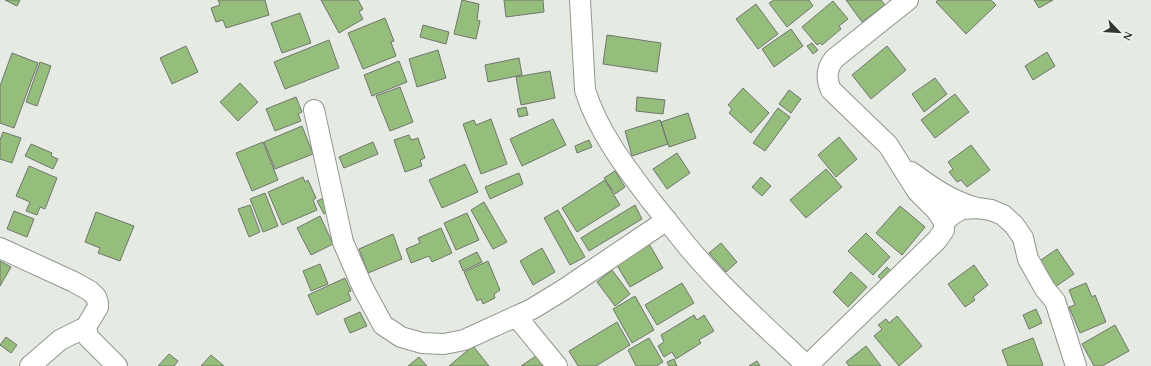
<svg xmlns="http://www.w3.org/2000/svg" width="1151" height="366" font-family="Spectral,serif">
<rect width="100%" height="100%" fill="#e5ebe2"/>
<path fill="#95bd7b" stroke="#71766e" d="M5,0H20L17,6Z
M218,0H265L269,15L226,28L223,20L216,22L211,8L220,5Z
M321,0H358L363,9L359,12L363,19L339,33Z
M462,0L479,4L477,20L480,21L476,39L454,34Z
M504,0H543L544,12L506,17Z
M774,0H809L813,6L787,27L769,3Z
M846,0H881L885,5L862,22Z
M938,0H991L996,5L966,34L936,2Z
M1034,0H1053L1039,8Z
M833,1L848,19L839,26L841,29L822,45L820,43L817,45L802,27Z
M756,4L778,34L758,49L736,19Z
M300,13L311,43L282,53L271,23Z
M385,18L394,41L391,42L396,56L363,69L348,33Z
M423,25L449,32L446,44L420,37Z
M791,29L803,46L774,67L762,49Z
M607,35L661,43L657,72L603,64Z
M329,40L339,68L285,89L274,62Z
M812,43L818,50L813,54L807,46Z
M186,46L198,72L172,84L160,58Z
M887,46L906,70L871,99L852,75Z
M438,50L446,78L417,87L409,59Z
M1047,52L1055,66L1033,80L1025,66Z
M12,53L38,63L14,128L0,123V86Z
M519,58L522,75L488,82L485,65Z
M399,61L407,82L372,96L364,75Z
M40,62L51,66L37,106L26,102Z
M550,71L555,98L521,105L516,77Z
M935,78L947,94L924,112L912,94Z
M240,83L258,102L238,121L220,102Z
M400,87L413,122L390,131L376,96Z
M743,88L769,113L751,133L729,113L732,109L728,105Z
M789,90L801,99L791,113L779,104Z
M955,94L969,112L935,138L921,120Z
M296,97L302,112L298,114L301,121L275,131L266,109Z
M637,97L665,100L663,114L636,111Z
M526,107L528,115L519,117L517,109Z
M778,108L790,117L765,151L753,143Z
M688,113L696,138L669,147L661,122Z
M491,119L507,164L481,174L463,124L474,120L476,125Z
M553,119L566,145L522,166L510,139Z
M660,120L668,144L632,156L625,131Z
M302,126L313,154L275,169L264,142Z
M3,132L21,138L12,163L0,159V140Z
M409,135L411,140L418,138L425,158L420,160L422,166L405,172L394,140Z
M839,137L857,159L836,177L818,155Z
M589,140L592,147L577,153L575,146Z
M263,142L278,180L252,191L236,153Z
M373,142L378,154L344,168L339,157Z
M31,144L52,153L51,156L58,159L53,169L25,156Z
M971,145L990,170L967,187L961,180L957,182L949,172L953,169L948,162Z
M677,153L690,173L667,189L653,169Z
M465,164L478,192L442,208L429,180Z
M29,166L57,178L45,209L40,207L37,215L26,211L30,202L16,196Z
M826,169L842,187L806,218L790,200Z
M615,171L625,187L615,194L604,178Z
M519,173L523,184L490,199L485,187Z
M303,177L305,182L308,180L316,198L313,200L317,210L282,225L268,192Z
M761,177L771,186L762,196L752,187Z
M605,180L620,205L577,232L562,208Z
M265,193L278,226L263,232L250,199Z
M328,196L335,209L324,214L317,201Z
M484,202L507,242L493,249L471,210Z
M250,205L260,232L249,237L238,209Z
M635,205L642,219L589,251L581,238Z
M900,206L925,227L902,255L876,233Z
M558,210L585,257L570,265L544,218Z
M14,211L34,219L27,237L7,229Z
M96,212L134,226L120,261L98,253L100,248L85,242Z
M467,213L479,240L456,250L444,223Z
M320,216L333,244L311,255L297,228Z
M441,228L452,253L432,262L429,256L411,263L406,249L420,243L418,238Z
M866,233L890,257L873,275L848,251Z
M393,234L402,259L368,273L359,249Z
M648,242L663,268L630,287L615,262Z
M721,243L737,262L726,272L709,253Z
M542,248L555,272L533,285L520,261Z
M1057,249L1074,274L1052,289L1035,264Z
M477,252L482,262L463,271L459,261Z
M0,261L11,267L0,286Z
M488,261L500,290L494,294L495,298L483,304L481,299L477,301L464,272Z
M320,264L328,284L311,291L303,271Z
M974,265L988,285L973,297L975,300L965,307L948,284Z
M887,267L894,274L885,284L878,276Z
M612,270L630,294L615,306L597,282Z
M851,272L867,287L848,307L833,292Z
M345,278L351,291L348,292L351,300L317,315L308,295Z
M682,283L694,303L657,325L645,305Z
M1086,283L1092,297L1095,295L1106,322L1080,333L1069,307L1075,305L1069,290Z
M635,296L654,330L632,343L613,309Z
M1036,309L1042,323L1029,329L1023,315Z
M360,312L367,326L350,333L344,319Z
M694,315L697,320L704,315L714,331L699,340L701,343L676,359L672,352L664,357L658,346L664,342L661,335Z
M897,316L922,346L899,366L874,336L882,329L878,325L886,319L889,323Z
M617,322L630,345L596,366H578L569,351Z
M1115,325L1129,351L1102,366H1094L1082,344Z
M6,337L17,345L11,353L0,345Z
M649,338L663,362L656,366H636L628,350Z
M1033,338L1043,365L1040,366H1008L1002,350Z
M473,346L489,366H449Z
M866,346L881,366H849L846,362Z
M169,354L178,361L174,366H158Z
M211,355L224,366H201Z
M536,356L543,366H521Z
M419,357L427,366H408Z
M674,359L677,366H669L667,362Z
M757,361L760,366H749Z"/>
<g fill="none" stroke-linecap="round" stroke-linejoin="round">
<defs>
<path id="street" d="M580,0L585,90C598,132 626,168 652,202C664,217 676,232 688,247C724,290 766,327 807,366
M314,110L343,242L363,288L383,325L401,337L422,343L444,344L464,340L532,309L563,290L667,220
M911,172C933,188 951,201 977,208
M944,222L953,214L962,209L977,208L991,210L1003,215L1014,225L1023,238L1028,259L1045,289L1055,301L1076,366
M0,248L74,282L90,291L96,297L98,303V307L86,327L60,340L30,366
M516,316L557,366
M86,327L88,337L117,366
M807,366L937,240L944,230V222L936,210L917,191L888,145L831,90C826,79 826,69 834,59L908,0"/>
</defs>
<use href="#street" stroke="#90958d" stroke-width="22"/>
<use href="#street" stroke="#fff" stroke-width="20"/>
</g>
<g transform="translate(1119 32) rotate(115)" stroke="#f3f8ef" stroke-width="3" paint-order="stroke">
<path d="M0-3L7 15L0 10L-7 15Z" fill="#333632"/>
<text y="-6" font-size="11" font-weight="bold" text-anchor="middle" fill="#333632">N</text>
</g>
</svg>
